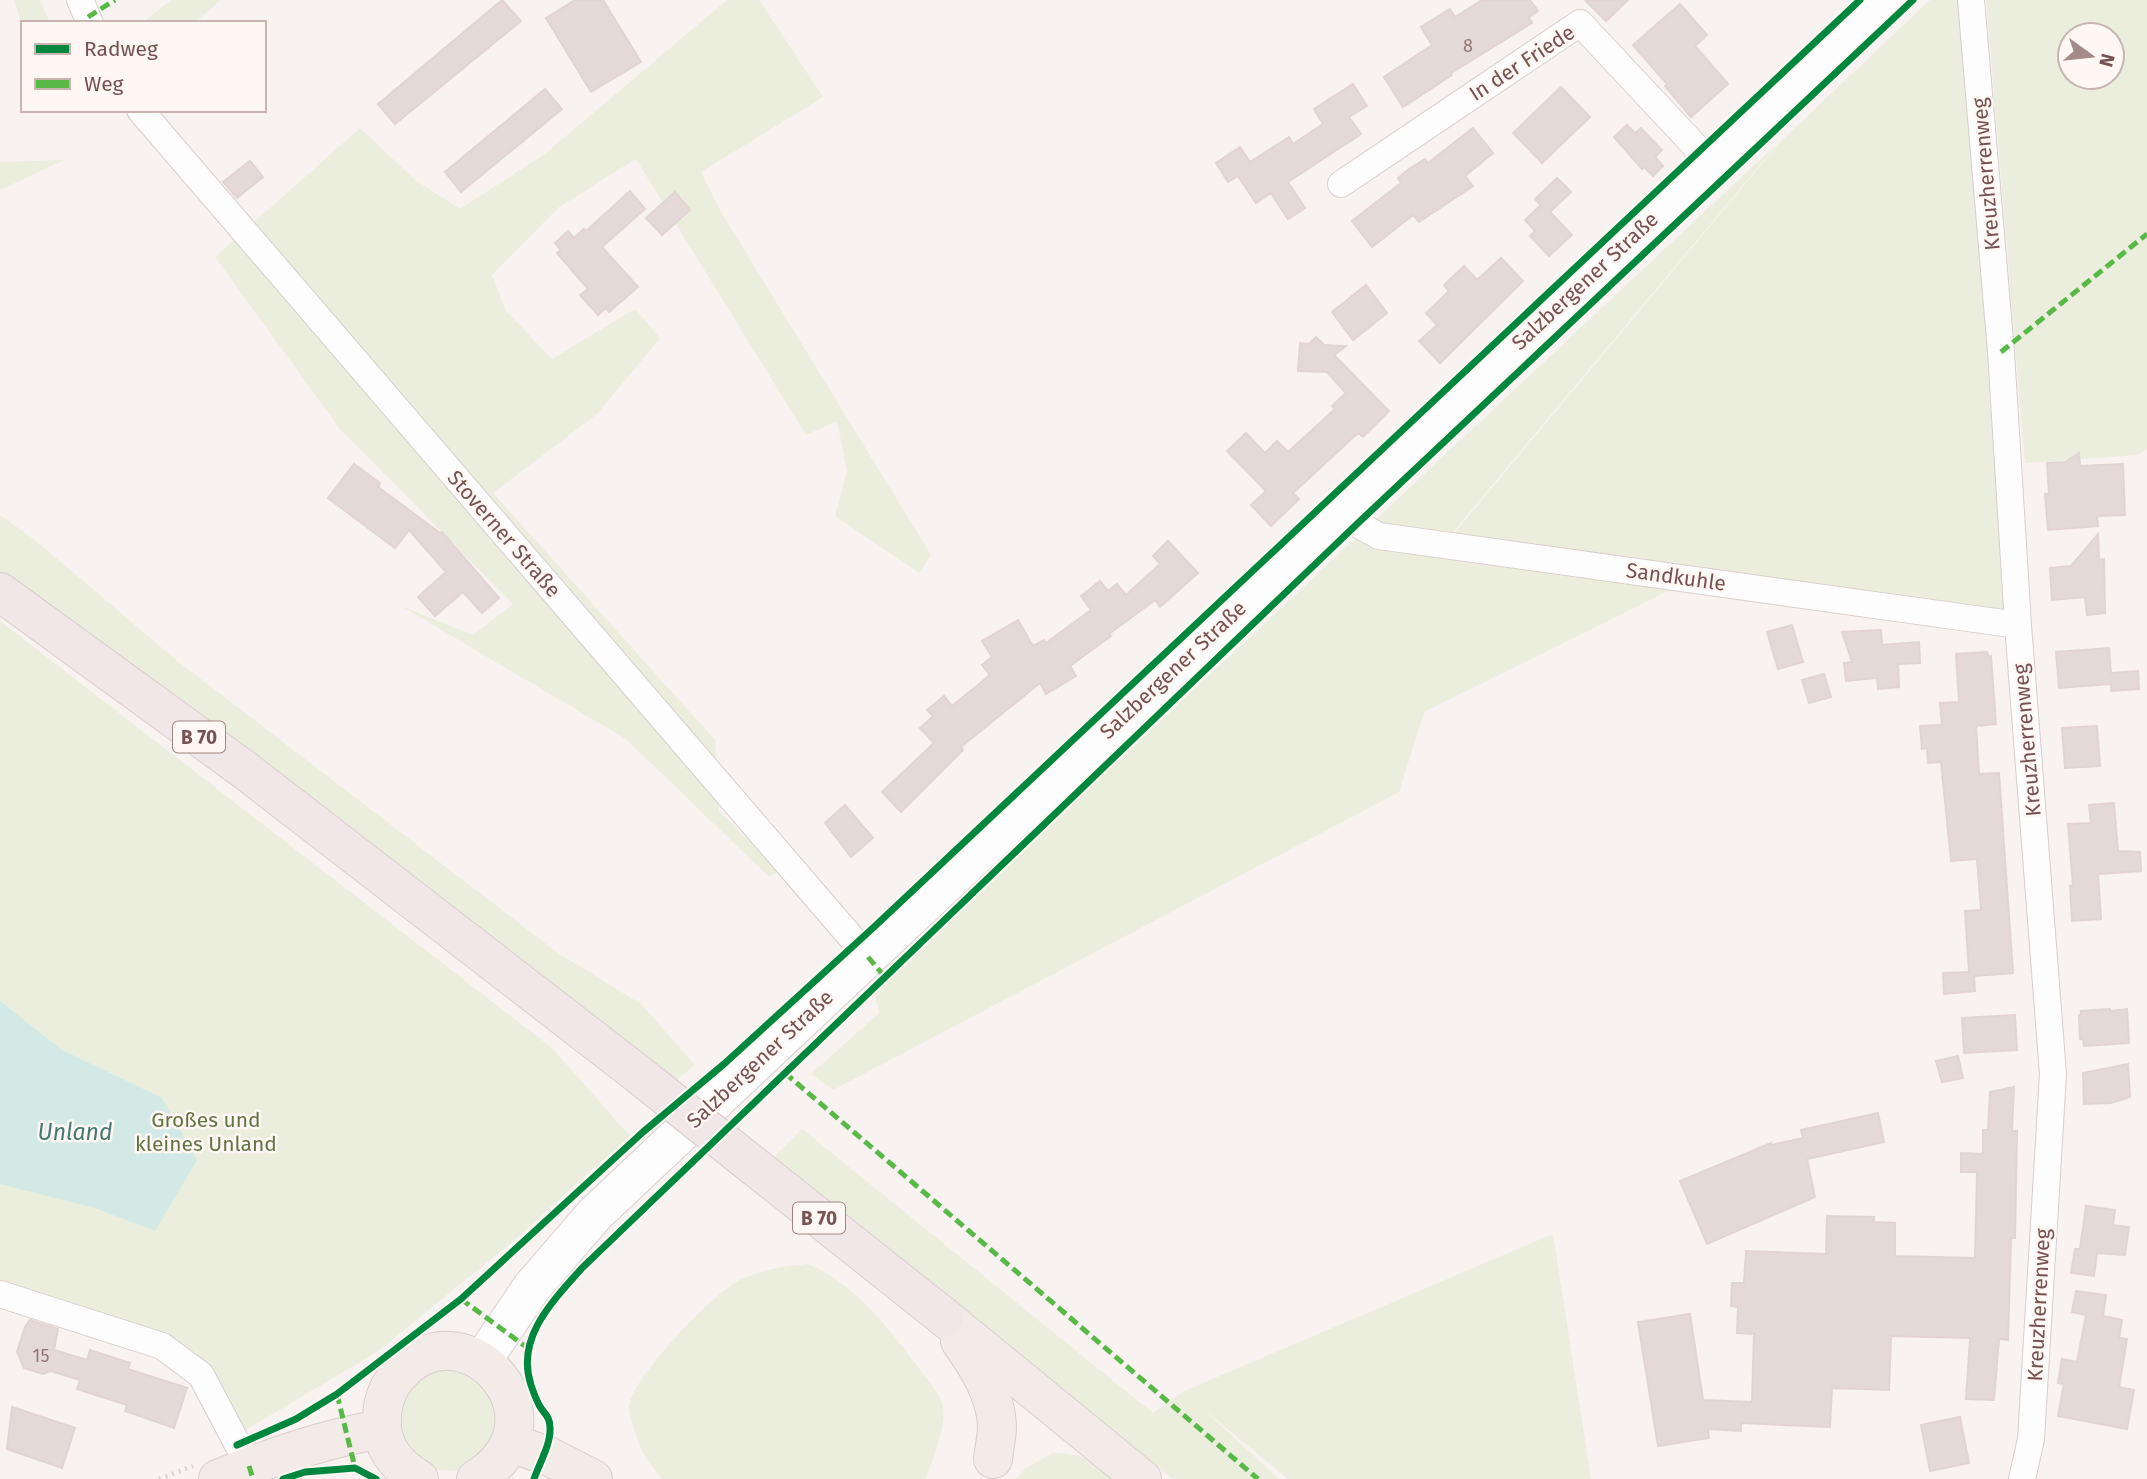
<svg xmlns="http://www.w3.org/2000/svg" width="2147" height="1479" font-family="'Fira Sans',sans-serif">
<rect width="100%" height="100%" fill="#f8f2f0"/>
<path fill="#ebeedc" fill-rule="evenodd" d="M14,0H40L50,23H23V27Z
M171,0H221L194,23H142Z
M727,0H759L823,97L701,172L721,212L931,555L919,573L835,516L847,471L837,421L806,435L636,159L559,207L492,275L506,311L552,359L635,309L660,338L597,414L493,493L715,740L719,811L779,871L769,877L626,739L401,606L473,635L513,604L340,429L215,257L360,128L415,180L460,209L546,153Z
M1930,0H1964L2010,611L1452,536L1780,142Z
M1986,0H2147V448L2138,455L2025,463ZM2070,35H2112V77H2070Z
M1778,143L1438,550L1680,585L1424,712L1399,792L833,1090L811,1074L879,1013L874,989Z
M64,160L0,190V162Z
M0,515L35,540L176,660L558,953L641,1004L695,1065L674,1082L0,575Z
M0,621L552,1048L630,1136L512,1242L377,1352L244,1431L236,1423L197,1353L145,1328L0,1279Z
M802,1129L1153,1413L1182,1392L1553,1234L1591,1479H1288L1201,1407L1279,1479H1173L774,1157Z
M808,1264C853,1282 892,1332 920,1370C928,1381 940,1393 943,1407C947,1421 932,1465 925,1479H662C656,1471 648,1462 643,1453C639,1445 629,1416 629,1407C630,1380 715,1291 740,1280C762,1270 784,1266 808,1264Z
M465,1370L495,1397L497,1437L469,1467L456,1471L429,1469L407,1453L395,1415L397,1401L425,1371Z
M1052,1453C1083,1454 1096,1459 1120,1479H1015L1025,1469Z"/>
<path fill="#d2e9e5" d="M0,1001L62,1050L162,1098L197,1160L155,1231L95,1208L0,1184Z"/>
<path fill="#e5d9d8" stroke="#e1d4d2" stroke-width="2" d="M502,0L521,21L395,124L378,104Z
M575,0H603L641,62L591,92L546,18Z
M1482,0H1530L1538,11L1529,17L1532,23L1451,73L1452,75L1403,107L1384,77L1432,45L1421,27L1450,9L1455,17Z
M1585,0H1628L1606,21Z
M1680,4L1707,35L1695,46L1728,84L1691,117L1665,86L1667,84L1633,45Z
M1353,84L1367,106L1349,117L1361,134L1288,182L1305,208L1288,219L1271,193L1256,203L1238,176L1228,182L1216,163L1240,147L1250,162L1289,137L1293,144L1323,124L1314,109Z
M1561,87L1590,117L1542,163L1513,133Z
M545,89L562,109L461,192L445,172Z
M1627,125L1635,133L1641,128L1662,150L1655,157L1663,166L1653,176L1644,167L1642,169L1614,137Z
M1473,128L1493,153L1465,176L1473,186L1419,222L1413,215L1372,247L1352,221L1401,183L1398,178L1409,169L1425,159L1428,163Z
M250,161L263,177L237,198L223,182Z
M1557,178L1571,192L1550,212L1572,235L1549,256L1530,236L1535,231L1525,220L1541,205L1535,199Z
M630,191L645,209L602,247L638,287L609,312L606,308L598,315L580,295L588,289L557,253L561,250L555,243L568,231L574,238L584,229L586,231Z
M675,192L690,210L662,235L646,218Z
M1501,258L1523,281L1440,363L1419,341L1437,325L1426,313L1449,291L1444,285L1464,266L1477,280Z
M1366,285L1387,313L1353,340L1332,312Z
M1316,337L1324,345L1346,346L1334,355L1389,411L1363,437L1358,433L1293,493L1299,499L1271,526L1251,505L1266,491L1227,451L1246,433L1265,453L1277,441L1288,452L1335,409L1332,406L1346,393L1327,372L1298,371L1300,343L1309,344Z
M2079,453L2080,466L2123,464L2125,515L2097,516L2098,526L2048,530L2045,494H2049L2047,463L2065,462Z
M354,464L380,483L378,487L440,533L442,532L499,598L482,613L463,592L435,616L418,597L446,572L409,530L395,548L328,498Z
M2098,534L2099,560L2104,559L2105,613L2087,615L2085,597L2052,600L2050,568L2071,566Z
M1168,541L1198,573L1160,607L1155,600L1109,634L1111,636L1070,666L1076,676L1046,694L1040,683L961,747L963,750L901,812L882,792L934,743L920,728L933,716L927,710L944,696L952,706L990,675L982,665L992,657L982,641L1018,620L1033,646L1044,640L1046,643L1091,610L1081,596L1100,581L1108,591L1117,584L1126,595L1160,564L1153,556Z
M1792,625L1803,662L1778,669L1767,632Z
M1881,630L1882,645L1919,642L1920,663L1898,664L1899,687L1878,689L1877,678L1846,681L1844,663L1852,662L1842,632Z
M2109,648L2111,673L2138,671L2139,689L2111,691V684L2059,688L2056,652Z
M1987,652L1988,657L1991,656L1996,724L1976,726L1979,774L1999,773L2013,973L1974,976L1975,991L1944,994L1943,973L1969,972L1965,911L1981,910L1977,859L1951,861L1941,762L1928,763L1927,748L1922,749L1920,726L1942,725L1940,703L1959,702L1956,654Z
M1824,674L1831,697L1809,703L1802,680Z
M2097,726L2100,766L2065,768L2062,728Z
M2114,803L2118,851L2140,852L2141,871L2098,874L2101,919L2072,921L2070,886H2073L2068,824L2091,823L2089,805Z
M845,805L873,838L851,857L825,823Z
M2110,1009V1011L2127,1009L2129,1043L2084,1046L2083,1039H2080L2079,1015H2081V1011Z
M2015,1015L2017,1050L1964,1053L1962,1018Z
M1958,1056L1963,1078L1942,1082L1936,1061Z
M2128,1064L2130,1097L2111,1103L2084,1104L2083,1073Z
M2014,1087L2012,1131H2017L2015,1238H2011L2008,1340L1999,1339L1994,1400L1966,1399L1970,1338L1891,1336L1889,1390L1832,1388L1830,1427L1741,1423V1431L1708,1429L1709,1438L1658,1446L1638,1322L1690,1314L1703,1400L1752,1402L1754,1334L1737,1333L1738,1307L1731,1306L1732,1283H1744L1746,1251L1826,1254L1827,1216L1874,1217V1222L1895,1223V1256L1975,1258L1977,1172H1961V1153L1983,1154V1130H1988L1990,1092Z
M1878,1113L1884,1142L1807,1159L1815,1197L1707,1244L1680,1181L1771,1143V1145L1803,1138L1801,1130Z
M2086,1206L2115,1210L2113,1225L2129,1227L2125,1255L2097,1253L2094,1276L2071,1273L2075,1249H2080Z
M2076,1291L2106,1295L2103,1316L2122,1320L2119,1338L2127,1339L2119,1387L2134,1390L2127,1429L2058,1416L2064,1384L2058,1383L2062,1359L2077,1362L2086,1315L2072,1312Z
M30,1320L58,1329L54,1350L87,1360L90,1350L130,1363L128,1369L187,1388L174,1428L125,1411L127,1405L77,1389L80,1380L51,1371L43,1374L24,1368L17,1352L25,1327Z
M12,1407L75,1428L62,1468L7,1449Z
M1960,1417L1969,1463L1930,1471L1921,1425Z"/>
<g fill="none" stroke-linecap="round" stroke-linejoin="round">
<defs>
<path id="street" d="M80,0L90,23
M1971,0L2001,352L2018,625L2053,1074L2031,1439L2022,1479
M140,110L868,957
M1341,184L1580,23L1711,163
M1339,514L1379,536L2018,625
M0,1294L162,1346L201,1375L249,1466"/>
<path id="secondary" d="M482,1361L532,1287L595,1214L1711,163L1887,0"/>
<path id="primary" d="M944,1317L1142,1479
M960,1341C978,1366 996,1395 997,1426C997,1437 994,1449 993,1459
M510,1443L546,1455L593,1479
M218,1479C271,1457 324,1439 381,1429
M419,1479C397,1466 380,1446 382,1419C382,1400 388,1385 402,1371C468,1304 571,1421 476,1479"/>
<path id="highway" d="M0,592L246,771L638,1074
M755,1167L944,1317"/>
</defs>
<use href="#street" stroke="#d8cecc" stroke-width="28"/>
<use href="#secondary" stroke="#d9cfcd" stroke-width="40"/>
<use href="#primary" stroke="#d9cecc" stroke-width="40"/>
<use href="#highway" stroke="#d9cecc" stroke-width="40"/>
<path stroke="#dad1d0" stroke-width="4.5" stroke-dasharray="2 5" stroke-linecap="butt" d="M430,1323L461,1299L544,1223
M305,1413L337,1394L362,1375
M159,1479L193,1466"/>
<use href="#street" stroke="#fefdfd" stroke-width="26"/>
<use href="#secondary" stroke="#fefdfd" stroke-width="38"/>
<use href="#primary" stroke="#f2ebe8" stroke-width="38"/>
<use href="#highway" stroke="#f1e7e8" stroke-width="38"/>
<defs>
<path id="highway-bridge" d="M638,1074L755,1167"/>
</defs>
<use href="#highway-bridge" stroke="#d9cecc" stroke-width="40" stroke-linecap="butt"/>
<use href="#highway-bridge" stroke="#f1e7e8" stroke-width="38"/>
<path stroke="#58b947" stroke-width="5" stroke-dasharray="10 5" stroke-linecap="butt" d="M88,17L115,0
M2001,352L2147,234
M868,957L885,977
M785,1073L1258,1479
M461,1299L529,1349
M337,1394L355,1468
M249,1466L253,1479"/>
<defs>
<path id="cycleway" d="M237,1445L296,1419L337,1394L461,1299L643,1132L724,1064L874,927L1860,0
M283,1479L305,1472L355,1468L376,1479
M534,1479C539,1464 551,1444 550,1428C550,1416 544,1414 539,1405C536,1399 533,1391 531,1385C515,1337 554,1300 582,1268L1357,524L1913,0"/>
</defs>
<use href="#cycleway" stroke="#fef7f3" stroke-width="11"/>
<use href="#cycleway" stroke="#00873e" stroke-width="7"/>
</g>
<g text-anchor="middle" stroke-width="5" stroke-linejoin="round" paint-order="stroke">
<g font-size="18" fill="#947674">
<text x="1468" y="52">8</text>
<text x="41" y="1362">15</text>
</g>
<g fill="#fef7f3" stroke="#a08481" stroke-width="2">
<rect x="173" y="721.5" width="52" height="31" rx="5"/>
<rect x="793" y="1202.5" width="52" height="31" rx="5"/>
</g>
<g font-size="19" font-weight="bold" fill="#775250">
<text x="199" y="744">B 70</text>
<text x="819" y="1225">B 70</text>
</g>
<g font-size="21" fill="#775250" stroke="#fef7f3">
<text transform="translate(1522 63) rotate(-33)" y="7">In der Friede</text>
<text transform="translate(1986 174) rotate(-95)" y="7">Kreuzherrenweg</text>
<text transform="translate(1585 281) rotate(-43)" y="7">Salzbergener Straße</text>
<text transform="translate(504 534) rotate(49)" y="7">Stoverner Straße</text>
<text transform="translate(1676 577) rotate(8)" y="7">Sandkuhle</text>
<text transform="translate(1173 670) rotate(-43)" y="7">Salzbergener Straße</text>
<text transform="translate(2027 740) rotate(-95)" y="7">Kreuzherrenweg</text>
<text transform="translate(760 1059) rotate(-43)" y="7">Salzbergener Straße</text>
<text transform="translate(2039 1305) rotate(-87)" y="7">Kreuzherrenweg</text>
</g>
<g font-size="21" fill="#627545" stroke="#fef7f3">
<text x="206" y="1127">Großes und<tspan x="206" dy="24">kleines Unland</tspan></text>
</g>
<g font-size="23" font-style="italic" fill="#437a73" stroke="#fef7f3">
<text x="75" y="1140">Unland</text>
</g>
</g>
<rect x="21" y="21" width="245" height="91" fill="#fef7f3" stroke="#c8b5b2" stroke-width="2"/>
<rect x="35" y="44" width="35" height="10" fill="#00873e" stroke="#c8b5b2" stroke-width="2"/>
<text x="84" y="56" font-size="21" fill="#775250">Radweg</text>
<rect x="35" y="79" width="35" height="10" fill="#58b947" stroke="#c8b5b2" stroke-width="2"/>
<text x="84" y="91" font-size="21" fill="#775250">Weg</text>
<g transform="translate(2091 56) rotate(105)"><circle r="33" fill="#fef7f3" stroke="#c8b5b2" stroke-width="2"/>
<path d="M0-5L12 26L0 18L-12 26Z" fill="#a48a88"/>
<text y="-10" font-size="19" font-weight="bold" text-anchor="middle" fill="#775250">N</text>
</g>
</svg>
